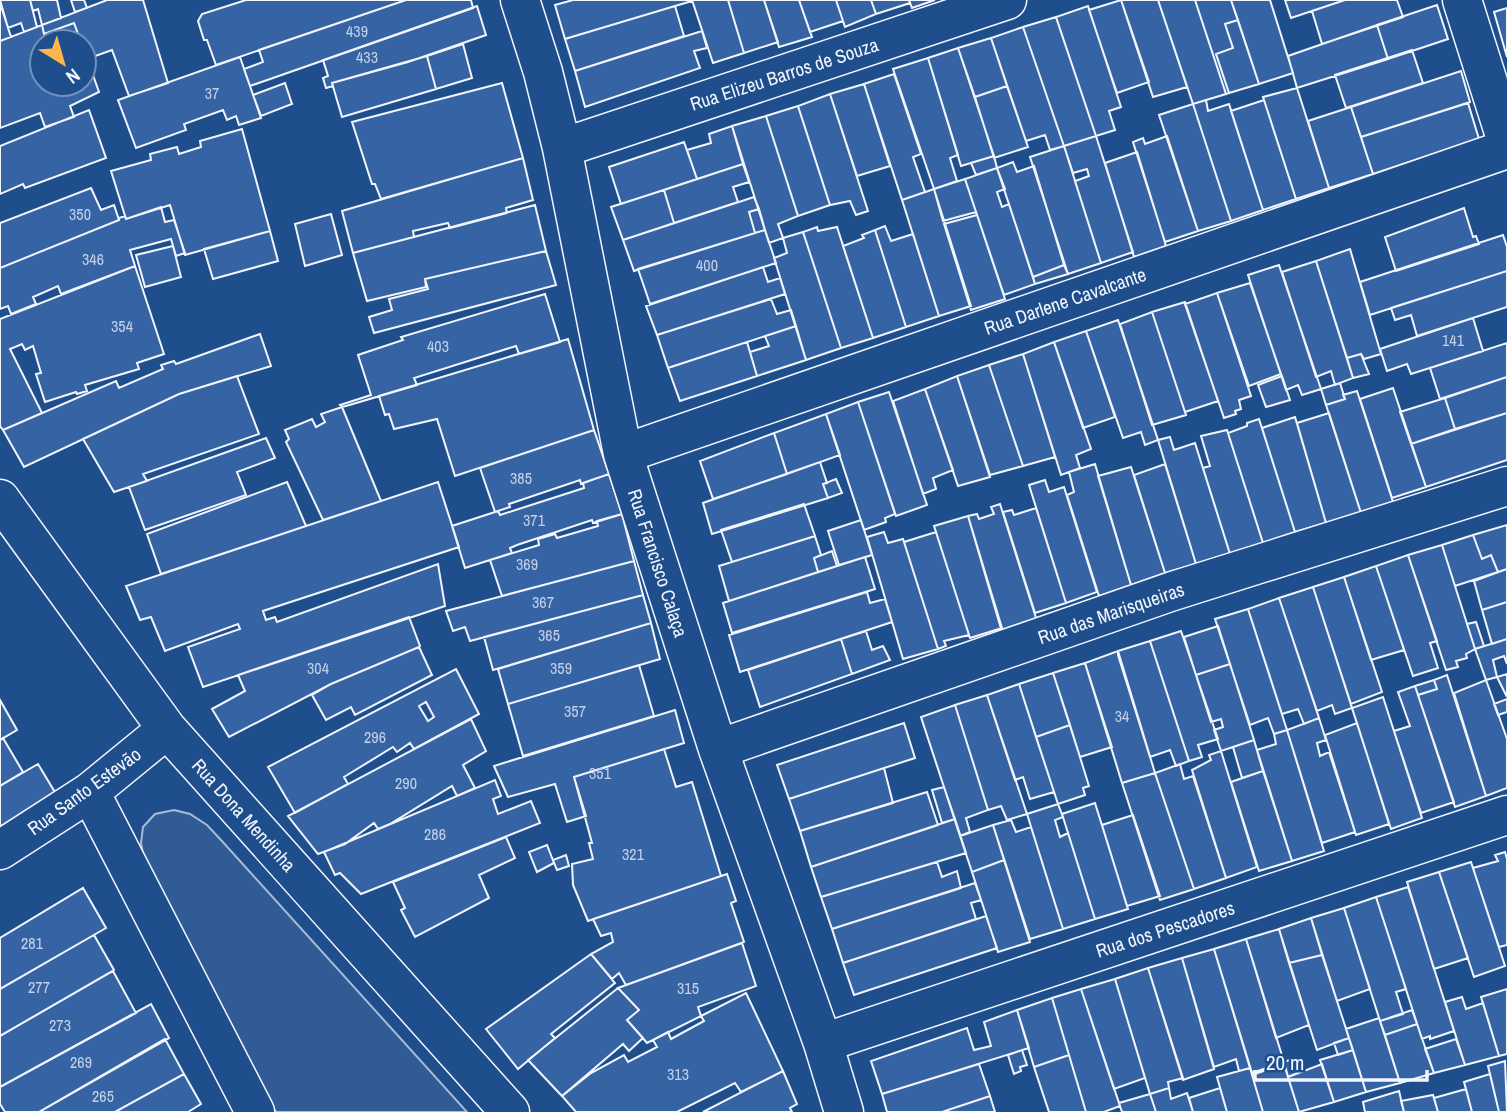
<svg xmlns="http://www.w3.org/2000/svg" width="1507" height="1112" font-family="'Archivo Narrow',sans-serif">
<rect width="100%" height="100%" fill="#1f4e8c"/>
<path fill="#305b95" stroke="#a8bbd7" stroke-width="2" d="M174,810L190,814L207,825L221,840L467,1112H276L144,859L141,843L143,827L155,814Z"/>
<path fill="#3563a3" stroke="#f2f6ff" stroke-width="2" fill-rule="evenodd" d="M0,0H30L37,27L24,32L21,23L8,28Z
M30,0H57L61,18L42,25L38,9L33,11Z
M71,0H84L87,8L75,12Z
M107,0H143L168,83L129,96L112,50L87,59L84,42H81L74,23L44,34L42,25Z
M246,0H406L216,65L207,40H204L198,21L202,14Z
M406,0H471L473,8L250,86L244,69L263,62L259,50Z
M573,0H692V1L565,39L555,5Z
M692,0H728L744,53L713,63Z
M728,0H764L778,42L744,53Z
M764,0H799L812,37L779,47Z
M799,0H836L843,21L810,32Z
M836,0H871L876,14L845,27Z
M871,0H909L910,3L876,14Z
M909,0H935L912,8Z
M1121,0H1158L1187,87L1153,97Z
M1121,0L1149,82L1117,93L1089,10Z
M1158,0H1195L1226,94L1193,104Z
M1195,0H1231L1238,20L1225,24L1233,48L1216,54L1229,93L1226,94Z
M1231,0H1270L1293,73L1259,84Z
M1285,0H1345L1291,18Z
M1345,0H1397L1403,17L1322,44L1312,11Z
M0,3L11,37L0,41Z
M1437,5L1448,39L1388,59L1377,25Z
M477,6L486,35L408,62L332,83L333,86L326,88L323,78L328,76L323,60Z
M675,6L684,36L575,71L565,39Z
M1088,6L1121,107L1109,111L1115,130L1096,136L1056,17Z
M1507,8V57L1494,12Z
M1056,17L1096,136L1064,146L1023,27Z
M1238,20L1259,84L1229,93L1216,54L1233,48L1225,24Z
M74,23L81,42H42V84H84V50L99,92L70,106L74,117L45,127L40,113L0,128V41L42,25L44,34Z
M1377,25L1388,59L1297,88L1288,56Z
M1023,27L1064,146L1050,150L1045,135L1026,141L991,38Z
M702,31L707,48L694,51L700,68L585,107L575,71Z
M991,38L1007,86L975,97L958,48Z
M463,44L472,78L436,89L427,56Z
M958,48L994,156L961,166L928,58Z
M1412,50L1423,83L1346,108L1335,75Z
M427,56L436,89L342,117L332,83Z
M240,57L261,118L239,125L236,116L227,120L223,110L184,124L186,130L136,148L118,100Z
M928,58L958,155L950,158L957,181L934,189L893,69Z
M1461,71L1470,102L1361,137L1351,107Z
M894,74L921,154L913,157L925,192L902,200L864,84Z
M285,83L292,104L261,116L253,95Z
M502,83L523,158L381,199L375,184H372L352,122Z
M864,84L890,166L857,176L830,94Z
M1007,86L1028,147L994,158L975,97Z
M1297,88L1329,188L1296,199L1263,97Z
M830,94L868,211L856,215L850,201L830,205L798,106Z
M1206,100L1208,111L1229,104L1263,210L1231,221L1193,104Z
M1264,100L1296,199L1263,210L1231,111Z
M1468,103L1479,139L1373,174L1361,137Z
M1193,104L1231,221L1198,231L1159,115Z
M798,106L830,205L798,216L766,116Z
M1351,107L1373,174L1329,188L1308,121Z
M89,110L106,158L25,188L23,184L0,194V146Z
M766,116L798,216L778,224L783,238L769,243L732,126Z
M732,126L743,164L697,179L687,150L711,143L709,134Z
M242,129L270,231L185,255L170,205L126,219L111,171L151,160L150,154L177,147L179,154L201,147L200,141Z
M1096,136L1133,252L1101,263L1075,181L1089,176L1087,169L1073,173L1064,146Z
M1167,136L1198,231L1165,242L1133,142L1143,138L1145,144Z
M684,142L697,179L621,204L609,167Z
M1064,146L1101,263L1068,274L1030,157Z
M1137,152L1166,246L1134,257L1105,163Z
M994,156L997,168L976,175L971,163Z
M523,158L533,200L506,208L507,213L450,228L448,223L413,231L414,237L353,253L342,211Z
M1013,162L1017,172L1034,166L1064,265L1033,277L997,168Z
M743,164L749,182L733,187L738,202L674,223L664,190Z
M997,168L1005,189L997,192L1002,207L1009,204L1035,284L1004,295L965,179Z
M965,179L976,212L943,221L934,189Z
M91,188L101,210L114,205L119,220L0,268V223Z
M934,189L971,306L939,316L902,200Z
M664,190L674,223L623,240L611,207Z
M754,197L759,209L749,212L755,233L634,271L623,240Z
M535,205L546,251L425,279L426,287L367,301L353,253Z
M161,207L165,222L174,220L185,253L176,256L171,239L130,250L135,266L61,294L58,286L33,297L36,304L11,314L8,306L0,309V268L119,220V218L125,216L126,219Z
M1464,208L1473,237L1476,236L1479,244L1396,271L1385,237Z
M759,209L765,230L755,233L749,212Z
M331,214L342,255L305,266L295,224Z
M977,215L1005,299L971,310L944,224Z
M885,226L891,241L913,234L939,316L906,327L875,230Z
M817,227L818,231L837,227L873,338L841,348L803,232Z
M765,230L776,263L650,304L638,269Z
M875,230L906,327L873,338L843,246L864,238L862,235Z
M270,231L278,261L213,279L204,249Z
M803,232L841,348L806,360L774,258L787,253L783,238Z
M1503,235L1507,247V271L1370,315L1360,282Z
M173,246L181,277L145,287L136,255Z
M1350,249L1381,354L1364,359L1361,354L1347,358L1316,261Z
M546,251L556,285L374,333L369,317L392,310L389,299L428,289L425,279Z
M1316,261L1353,378L1335,385L1331,371L1316,377L1282,272Z
M1064,265L1068,274L1035,284L1033,277Z
M1279,265L1321,389L1302,395L1298,385L1286,390L1248,275Z
M135,266L164,354L137,363L139,369L85,385L87,391L77,394L76,392L45,402L36,374L41,373L33,346L25,350L22,344L10,349L42,413L3,430L0,426V319Z
M763,267L768,282L780,278L785,294L657,335L646,306Z
M1507,271V307L1417,336L1411,315L1395,320L1391,308Z
M1250,283L1281,374L1249,386L1217,293Z
M1217,293L1251,396L1239,400L1241,409L1235,411L1236,414L1224,418L1185,304Z
M545,294L560,342L519,354L516,346L414,378L417,385L346,406L342,407L340,405L371,395L358,355L403,340L401,337Z
M771,299L777,314L791,310L796,326L668,368L657,335Z
M1185,302L1218,401L1185,412L1152,312Z
M1152,312L1186,415L1152,425L1120,324Z
M1473,318L1483,351L1411,374L1407,364L1387,371L1380,349Z
M1118,320L1158,440L1145,445L1141,432L1123,438L1086,331Z
M796,326L806,360L757,376L750,352L769,346L765,336Z
M1086,331L1115,417L1083,428L1054,342Z
M260,334L271,366L179,394L24,467L3,430L116,381L119,388L163,369L161,365L174,361L176,364Z
M568,339L594,430L455,476L437,419L394,429L389,414L385,415L379,396Z
M747,342L757,376L680,401L668,368Z
M1054,342L1091,449L1076,455L1080,468L1061,475L1023,354Z
M1507,343V377L1440,399L1430,368Z
M1023,354L1055,457L1023,466L989,365Z
M1361,354L1369,374L1353,378L1347,358Z
M989,365L1023,466L990,475L957,376Z
M237,376L259,434L143,474L147,481L114,492L83,439L179,394Z
M957,376L990,477L958,486L925,389Z
M1282,376L1290,400L1266,407L1258,385Z
M1507,377V413L1455,429L1445,398Z
M1340,383L1345,399L1326,405L1321,389Z
M1393,388L1426,487L1392,498L1360,399Z
M925,389L953,470L933,478L936,489L923,494L893,401Z
M1357,391L1393,502L1361,513L1326,405L1345,399L1343,395Z
M889,392L927,505L896,516L858,402Z
M1445,398L1455,429L1411,444L1400,412Z
M858,402L895,514L885,518L886,522L864,530L826,414Z
M342,407L381,501L323,520L286,442L289,439L285,430L312,419L316,427L325,422L321,414Z
M1329,413L1361,513L1326,523L1297,423Z
M1507,413V460L1426,487L1411,444Z
M826,414L840,455L787,474L774,433Z
M1295,417L1326,523L1295,532L1262,428Z
M1259,419L1295,532L1263,543L1228,433L1247,426V423Z
M594,430L609,474L581,484L580,480L509,504L510,507L495,512L480,468Z
M1227,430L1263,543L1230,554L1203,468L1210,466L1201,436Z
M774,433L787,474L713,499L700,461Z
M1170,437L1174,450L1195,443L1230,554L1196,564L1158,440Z
M266,438L275,458L237,472L246,495L145,530L129,487Z
M820,462L827,483L823,484L828,498L712,534L703,503Z
M1095,464L1131,585L1099,596L1067,495L1074,492L1069,472Z
M1165,464L1196,564L1165,573L1134,475Z
M1131,467L1165,573L1131,585L1098,476Z
M609,474L622,514L593,523L592,520L517,545L510,548L512,553L465,568L452,526L495,512L498,511L500,515L584,488L583,483Z
M836,479L842,493L828,498L823,484Z
M1045,480L1049,492L1064,487L1097,592L1066,603L1029,485Z
M287,482L306,526L161,574L147,534Z
M438,482L459,547L263,611L266,620L275,617L277,622L438,564L445,606L203,687L188,647L240,629L238,624L165,651L151,617L140,620L126,586Z
M804,504L815,536L732,562L721,530Z
M1000,504L1037,621L1002,632L968,516L977,514L979,519L994,514L991,507Z
M1036,508L1066,603L1035,613L1003,512L1012,510L1014,515Z
M622,514L634,561L502,596L490,560L539,545L538,539L555,534L557,538L598,526L597,521Z
M968,516L1002,628L970,638L934,526Z
M861,520L872,555L839,565L828,531Z
M1507,525V569L1498,572L1491,555L1482,559L1473,535Z
M884,532L888,543L903,539L938,649L903,659L867,537Z
M936,532L969,635L944,641L946,646L938,649L904,542Z
M1473,535L1482,559L1491,555L1498,572L1455,586L1442,545Z
M815,536L821,555L814,558L818,572L729,601L719,566Z
M1442,545L1475,649L1466,654L1467,658L1456,661L1458,667L1446,670L1408,555Z
M832,551L837,566L818,572L814,558Z
M1408,555L1437,641L1430,643L1438,668L1413,676L1376,566Z
M865,557L875,589L732,633L723,603Z
M634,561L643,595L470,641L465,627L453,631L446,611Z
M1376,566L1404,650L1371,660L1344,577Z
M1507,569V602L1482,610L1474,581Z
M1344,577L1382,692L1351,704L1313,587Z
M1313,587L1352,708L1335,714L1332,705L1317,711L1279,598Z
M867,592L870,603L885,599L892,622L740,672L729,635Z
M643,595L651,623L493,670L484,637Z
M1279,598L1319,718L1304,724L1298,709L1282,714L1248,609Z
M1507,602V639L1492,644L1482,610Z
M1248,609L1287,730L1274,734L1268,718L1250,725L1215,619Z
M409,617L420,646L419,647L331,684L229,737L212,709L245,691L238,675Z
M1476,622L1484,646L1475,649L1467,624Z
M651,623L660,659L508,704L498,669Z
M1218,626L1230,664L1196,675L1184,637Z
M866,631L872,650L883,646L890,660L852,674L841,639Z
M1181,631L1218,739L1198,745L1202,757L1189,761L1150,641Z
M841,639L852,674L760,707L748,670Z
M1507,639V664L1504,656L1493,660L1497,677L1486,680L1475,649Z
M1150,641L1189,761L1176,766L1170,750L1150,757L1118,655V651Z
M419,647L432,675L355,715L351,707L326,720L312,695L331,684Z
M1118,651L1155,773L1122,783L1085,663Z
M1085,663L1112,747L1080,757L1053,673Z
M1230,664L1254,740L1221,751L1214,730L1223,727L1221,719L1211,722L1196,675Z
M639,665L654,716L523,756L508,704Z
M456,669L479,714L414,749L410,743L397,752L393,747L344,777L348,784L295,813L268,767ZM426,702L434,717L428,721L419,706Z
M1053,673L1070,725L1036,737L1019,684Z
M1507,674V697L1497,677Z
M1447,675L1486,796L1455,807L1418,695L1437,689L1434,680Z
M1434,680L1437,689L1418,695L1415,686Z
M1486,680L1507,739V788L1486,796L1454,693Z
M1019,684L1054,792L1030,799L1023,777L1015,780L987,695Z
M1415,686L1454,802L1421,813L1394,731L1410,726L1398,692Z
M987,695L1027,814L1007,820L1001,806L988,810L955,705Z
M1383,697L1422,818L1391,829L1352,708Z
M1507,699V712L1498,715L1494,704Z
M0,700L17,730L0,740Z
M955,705L988,810L966,818L970,832L960,836L921,717Z
M675,710L684,743L574,777L586,816L567,822L555,784L508,797L494,766Z
M1319,718L1326,740L1317,743L1320,756L1329,752L1355,832L1322,843L1287,730Z
M471,719L486,751L463,765L475,788L457,796L452,786L390,824L378,829L374,823L345,844L318,854L288,816Z
M904,723L915,758L789,799L777,765Z
M1357,723L1389,824L1356,835L1325,735Z
M1070,725L1089,786L1083,788L1085,795L1058,804L1036,737Z
M1287,730L1324,851L1292,861L1257,750L1276,744L1274,734Z
M3,738L23,772L0,786V740Z
M1254,740L1263,771L1242,778L1233,747Z
M664,749L676,787L692,782L721,876L588,921L573,885L572,864L593,859L589,843H592L574,777Z
M1221,751L1257,867L1226,878L1192,770L1211,760L1209,755Z
M38,764L56,794L0,827V786Z
M1180,764L1184,779L1193,776L1226,878L1194,889L1155,773Z
M884,768L893,803L800,831L789,799Z
M1263,771L1292,861L1259,871L1231,782Z
M1155,773L1194,889L1160,900L1122,783Z
M495,780L501,796L493,799L498,814L531,801L540,823L361,894L340,873L335,875L324,852Z
M944,787L955,819L942,823L932,790Z
M927,792L938,825L811,867L800,831Z
M1095,803L1128,909L1095,919L1062,814Z
M1058,804L1063,817L1055,820L1060,837L1068,833L1095,919L1063,929L1027,814Z
M1133,815L1160,896L1127,906L1102,825Z
M955,819L966,853L821,897L811,867Z
M1011,820L1016,832L1031,827L1063,929L1030,939L993,825Z
M993,825L1004,860L972,872L960,836Z
M506,837L515,858L479,875L489,898L415,937L401,910L405,908L393,882Z
M547,845L554,863L537,872L529,852Z
M1505,852L1507,859V945L1499,947L1473,868L1498,861L1495,855Z
M566,855L569,866L557,870L553,860Z
M1004,860L1030,942L998,952L972,872Z
M937,862L942,877L957,871L961,888L832,929L821,897Z
M1471,862L1505,966L1474,977L1439,872Z
M1439,872L1468,958L1434,969L1407,882Z
M727,874L736,901L731,903L744,942L626,985L619,973L612,979L591,954L613,942L611,933L601,936L593,919Z
M975,883L981,900L971,903L976,919L843,963L832,929Z
M1408,887L1454,1031L1430,1039V1036L1422,1039L1376,897Z
M83,888L106,928L0,989V938Z
M1376,897L1406,989L1396,992L1403,1014L1380,1021L1344,908Z
M1344,908L1370,989L1337,1001L1311,918Z
M986,916L997,948L854,995L843,963Z
M1311,918L1322,955L1289,963L1279,929Z
M1279,929L1309,1025L1276,1038L1246,939Z
M94,935L114,970L0,1036V989Z
M1246,939L1284,1062L1252,1073L1214,949Z
M742,943L756,986L698,1007L701,1016L647,1043L627,1020L639,1010L618,988Z
M1214,949L1250,1068L1239,1071L1236,1059L1214,1067L1182,958Z
M591,954L615,983L551,1034L555,1038L518,1069L486,1029Z
M1322,955L1349,1038L1317,1050L1289,963Z
M1182,958L1214,1069L1183,1080L1148,968Z
M1148,968L1183,1078L1168,1082L1169,1088L1150,1094L1115,979Z
M113,971L136,1013L0,1087V1036Z
M1115,979L1145,1078L1114,1089L1081,989Z
M618,988L639,1010L627,1020L643,1038L629,1051L623,1044L562,1096L528,1060Z
M1081,989L1120,1106L1104,1112H1086L1052,998Z
M1507,989V1054L1499,1056L1481,997Z
M746,993L783,1071L741,1092L735,1083L677,1112H576L562,1096L591,1073L624,1055L628,1062L657,1047L653,1040L668,1032L671,1039L704,1021L701,1016Z
M1462,997L1466,1009L1483,1003L1499,1056L1465,1065L1445,1002Z
M1052,998L1069,1055L1034,1067L1017,1010Z
M151,1004L169,1038L39,1112H5L0,1104V1087Z
M1017,1010L1029,1048L882,1094L871,1061L967,1028L974,1050L991,1046L984,1022Z
M1412,1010L1417,1024L1385,1035L1380,1021Z
M1379,1018L1400,1083L1366,1092L1346,1029Z
M1417,1024L1434,1073L1400,1083L1385,1035Z
M1349,1038L1353,1050L1338,1055L1334,1043Z
M165,1039L184,1074L115,1112H39Z
M1456,1039L1465,1065L1434,1073L1425,1049Z
M1022,1050L1027,1065L1020,1067L1021,1071L1014,1074L1008,1055Z
M1353,1050L1366,1092L1334,1102L1320,1060Z
M1069,1055L1086,1112H1049L1034,1067Z
M1295,1058L1300,1072L1288,1077L1284,1062Z
M1505,1061L1507,1112H1499L1488,1066Z
M979,1064L990,1096L942,1112H887L882,1094Z
M1284,1064L1299,1112H1263L1252,1075Z
M1322,1064L1334,1102L1299,1112L1288,1077Z
M1250,1068L1263,1112H1227L1217,1077Z
M783,1071L797,1104L790,1108L792,1112H703Z
M184,1074L201,1104L188,1112H115Z
M1490,1074L1499,1112H1472L1464,1082Z
M1169,1088L1171,1099L1187,1093L1193,1112H1156L1150,1094Z
M1220,1088L1227,1112H1193L1189,1098Z
M1466,1089L1472,1112H1438L1434,1098Z
M1399,1091L1404,1112H1365L1363,1102Z
M1150,1094L1156,1112H1122L1119,1103Z
M1433,1095L1438,1112H1404L1401,1101Z
M990,1096L995,1112H942Z"/>
<g fill="none" stroke-linecap="round" stroke-linejoin="round">
<defs>
<path id="minor" d="M520,0L543,72L562,148L623,454L718,749L823,1043L844,1112
M1462,0L1507,142
M562,148L1007,0
M623,454L1507,149
M0,499L167,729L510,1112
M718,749L1173,591L1507,486
M90,792L255,1112
M0,850L90,792L167,729
M823,1043L1507,815"/>
</defs>
<use href="#minor" stroke="#f2f6ff" stroke-width="41"/>
<use href="#minor" stroke="#1f4e8c" stroke-width="38"/>
</g>
<g text-anchor="middle" stroke-width="5" stroke-linejoin="round" paint-order="stroke">
<g font-size="16" fill="#c3d1e8">
<text x="357" y="37">439</text>
<text x="367" y="63">433</text>
<text x="212" y="99">37</text>
<text x="80" y="220">350</text>
<text x="93" y="265">346</text>
<text x="707" y="271">400</text>
<text x="122" y="332">354</text>
<text x="1453" y="346">141</text>
<text x="438" y="352">403</text>
<text x="521" y="484">385</text>
<text x="534" y="526">371</text>
<text x="527" y="570">369</text>
<text x="543" y="608">367</text>
<text x="549" y="641">365</text>
<text x="318" y="674">304</text>
<text x="561" y="674">359</text>
<text x="575" y="717">357</text>
<text x="1122" y="722">34</text>
<text x="375" y="743">296</text>
<text x="600" y="779">351</text>
<text x="406" y="789">290</text>
<text x="435" y="840">286</text>
<text x="633" y="860">321</text>
<text x="32" y="949">281</text>
<text x="39" y="993">277</text>
<text x="688" y="994">315</text>
<text x="60" y="1031">273</text>
<text x="81" y="1068">269</text>
<text x="678" y="1080">313</text>
<text x="103" y="1102">265</text>
</g>
<g font-size="19" fill="#f2f6ff" stroke="#1f4e8c">
<text transform="translate(784 74) rotate(-18)" y="7">Rua Elizeu Barros de Souza</text>
<text transform="translate(1065 301) rotate(-19)" y="7">Rua Darlene Cavalcante</text>
<text transform="translate(658 563) rotate(72)" y="7">Rua Francisco Calaça</text>
<text transform="translate(1111 613) rotate(-19)" y="7">Rua das Marisqueiras</text>
<text transform="translate(84 791) rotate(-36)" y="7">Rua Santo Estevão</text>
<text transform="translate(244 815) rotate(48)" y="7">Rua Dona Mendinha</text>
<text transform="translate(1165 929) rotate(-18)" y="7">Rua dos Pescadores</text>
</g>
</g>
<g transform="translate(63 63) rotate(143)"><circle r="33" fill="#1f4e8c" stroke="#7391ba" stroke-width="2"/>
<path d="M0-5L12 26L0 18L-12 26Z" fill="#ffb74d"/>
<text y="-10" font-size="19" font-weight="bold" text-anchor="middle" fill="#f2f6ff">N</text>
</g>
<path d="M1255 1070v10h172v-10" fill="none" stroke="#f2f6ff" stroke-width="3.5"/>
<text x="1266" y="1070" font-size="21" fill="#f2f6ff" stroke="#1f4e8c" stroke-width="5" paint-order="stroke">20 m</text>
</svg>
